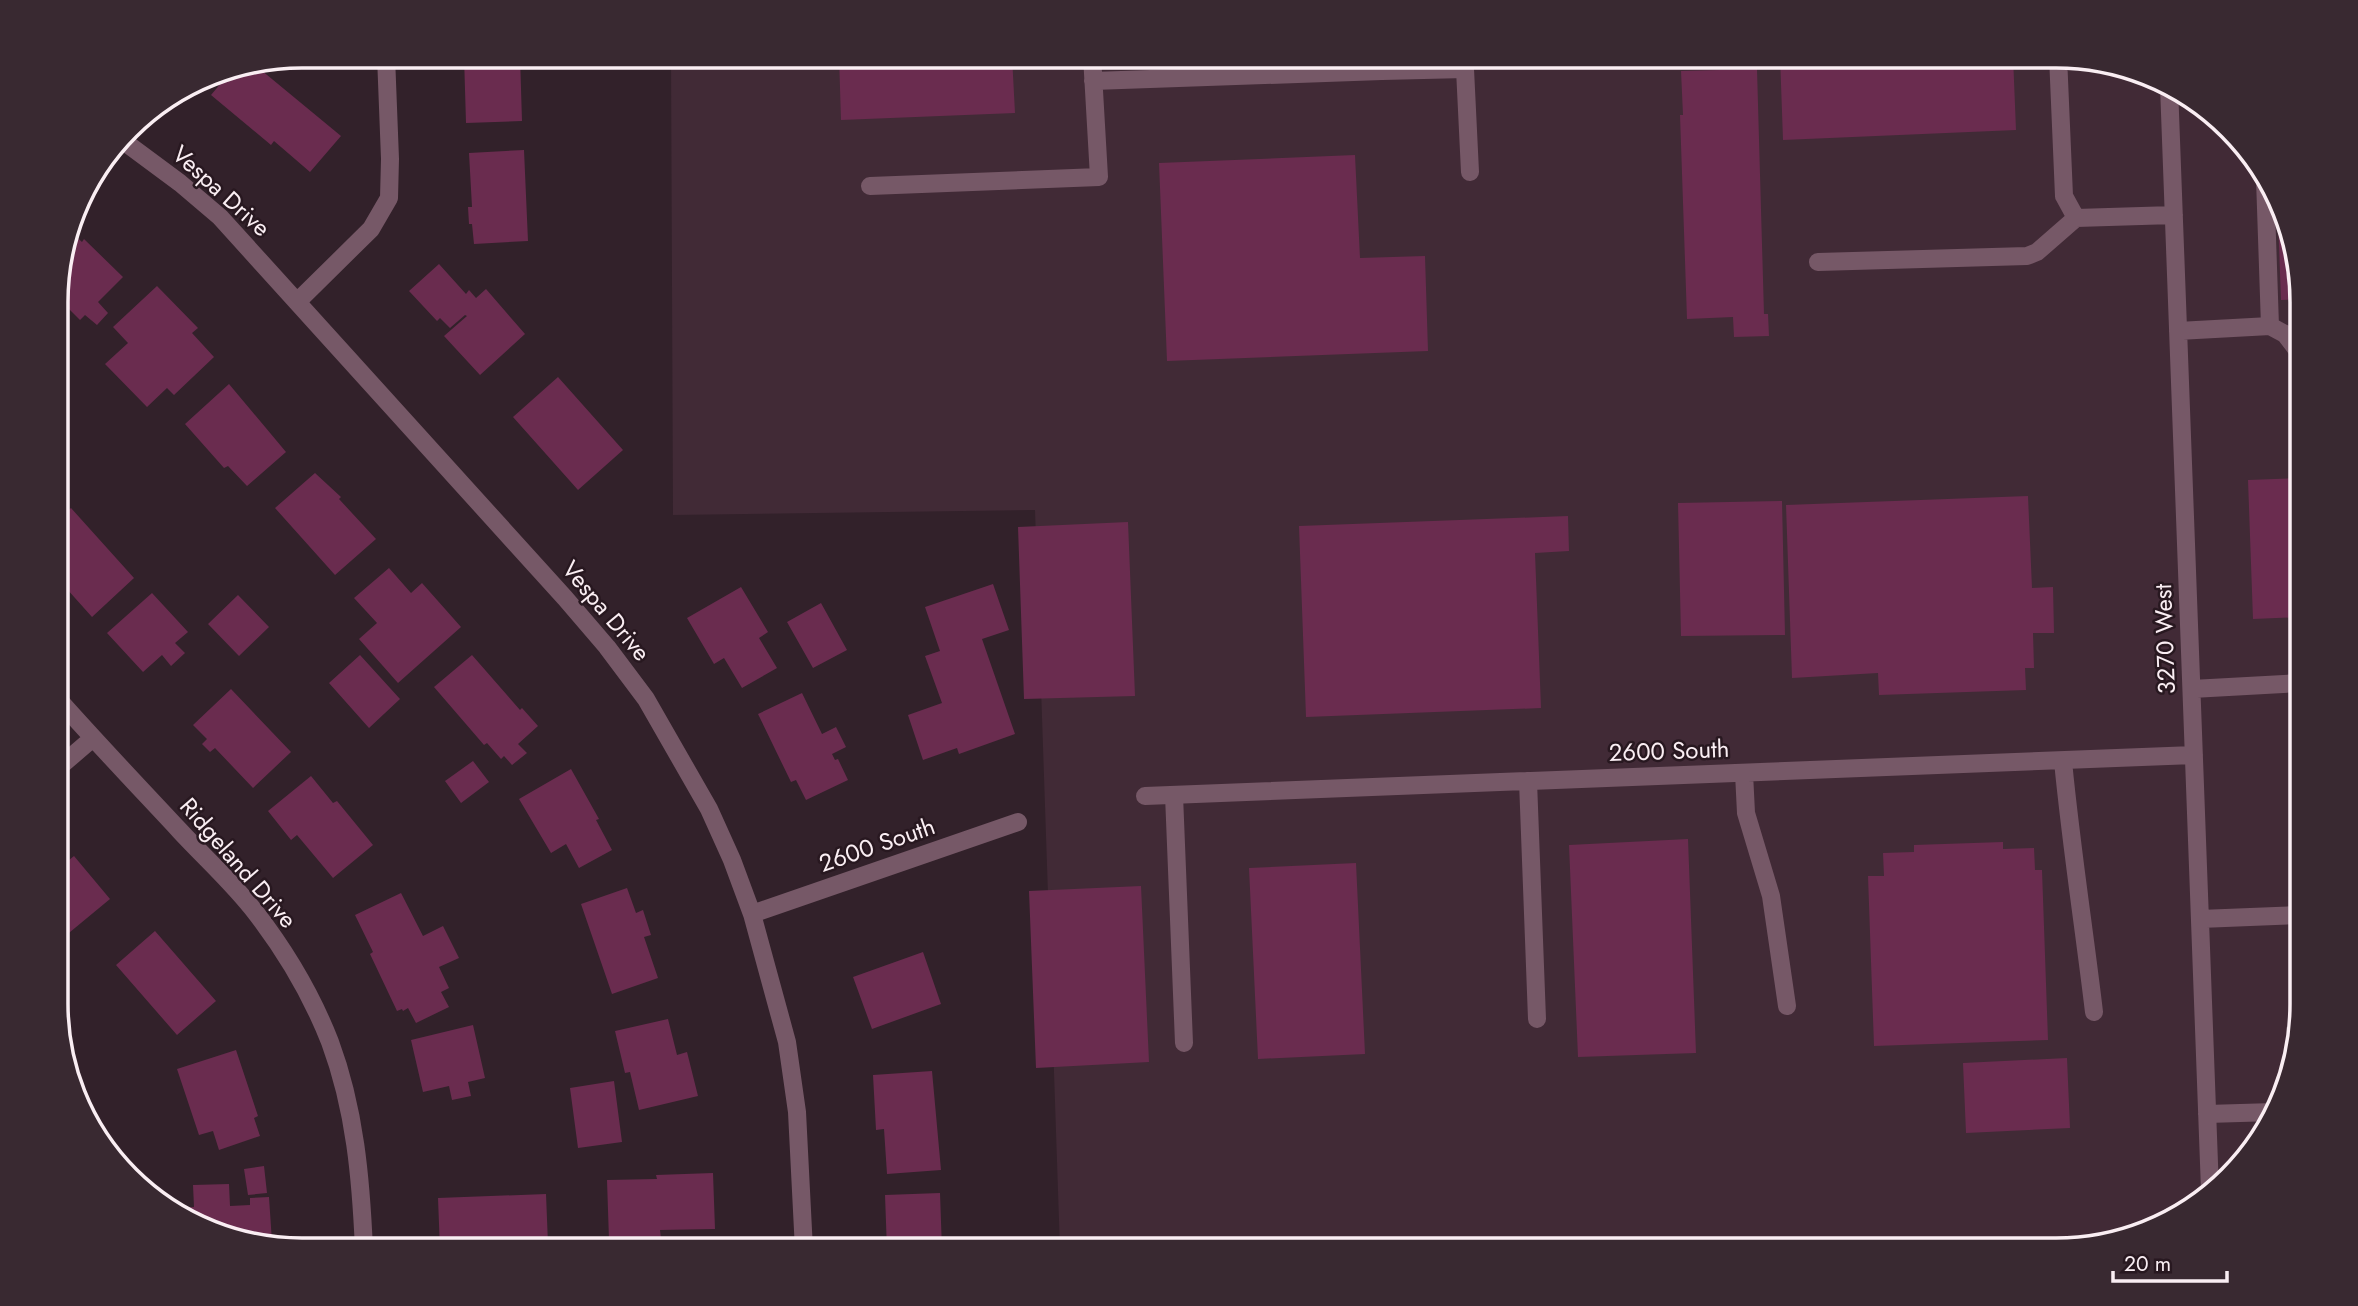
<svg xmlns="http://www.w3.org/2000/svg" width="2358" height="1306" font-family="Jost,sans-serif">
<rect width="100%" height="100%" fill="#32212a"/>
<path fill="#412a36" d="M671,56H2056L2179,89L2261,166L2301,286V1020L2269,1127L2192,1209L2072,1249L1060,1250L1035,510L673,515Z"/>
<path fill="#6a2c4f" d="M464,56H520L522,121L466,123Z
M839,56H1012L1015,113L841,120Z
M1780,56H2013L2016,130L1783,140Z
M255,65L341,136L310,172L274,141L271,145L211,95L232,70Z
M1757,69L1764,314H1768L1769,336L1734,337L1733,317L1687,319L1680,115H1683L1681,71Z
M524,150L528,241L474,244L472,224H469L468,207H472L469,153Z
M1355,155L1360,258L1425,256L1428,351L1167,361L1159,163Z
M2278,219L2301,286V299L2281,300Z
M70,231L82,242L84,239L123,277L98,302L108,313L97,325L85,315L80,320L58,298V270Z
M439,264L466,294L469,290L476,298L486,289L525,334L480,375L444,336L467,316L465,315L450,328L440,318L437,321L409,291Z
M157,286L198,328L192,333L214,357L174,395L167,388L147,407L105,364L128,343L113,327Z
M558,377L623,450L578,490L513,417Z
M229,384L286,452L247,486L228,466L224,468L185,424Z
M315,473L341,497L339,499L376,539L335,575L275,508Z
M2301,478V617L2253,619L2248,480Z
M2028,496L2032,588L2053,587L2054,633H2033L2034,668H2025L2026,690L1879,695L1878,673L1792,678L1786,505Z
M1782,501L1785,635L1681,636L1678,503Z
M71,508L134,578L92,617L58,579V519Z
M1568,516L1569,551L1535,553L1541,708L1306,717L1299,526Z
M1128,522L1135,696L1024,699L1018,527Z
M389,568L411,593L422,583L461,627L398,683L359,639L377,623L354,598Z
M993,584L1009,630L982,639L1015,734L959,754L957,748L923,760L908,715L942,703L925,656L940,651L925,607Z
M741,587L768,632L759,638L777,668L742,688L724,658L714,664L687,618Z
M152,593L188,632L175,643L185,653L171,666L162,655L143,672L107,633Z
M238,595L269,627L239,656L208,624Z
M821,603L847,650L813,668L787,622Z
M360,655L400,699L369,728L329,683Z
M472,655L520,710L522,708L538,726L518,744L527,753L512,765L504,756L501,759L487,743L484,745L434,687Z
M231,689L291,752L253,788L215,748L210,752L202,744L207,739L193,725Z
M802,693L822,734L836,727L846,747L832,754L835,760L838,759L848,780L806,800L796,780L791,782L758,714Z
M473,761L489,782L461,803L445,781Z
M571,769L599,819L596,820L612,850L579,868L566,844L551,853L519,799Z
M311,776L333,803L337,801L373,845L333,878L297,835L291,840L268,811Z
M1688,839L1696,1053L1578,1057L1569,845Z
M2003,842V849L2034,848L2035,870H2042L2048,1040L1874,1046L1868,876H1884L1883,853L1914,852V845Z
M74,856L110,899L58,942V869Z
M1356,863L1365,1054L1258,1059L1249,868Z
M1141,886L1149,1062L1036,1068L1029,891Z
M627,888L636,913L643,910L651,935L644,937L658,978L612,994L581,904Z
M401,893L423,936L443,926L459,958L439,967L449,988L441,992L449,1007L416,1023L408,1008L403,1011L402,1009L397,1011L370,954L373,952L355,915Z
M155,931L216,1001L177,1035L116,965Z
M923,952L941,1004L872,1029L853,977Z
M668,1019L677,1055L687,1052L698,1096L639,1110L630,1072L625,1073L615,1031Z
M473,1025L485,1078L468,1082L471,1096L452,1100L449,1086L423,1092L411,1040Z
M236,1050L258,1116L254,1118L260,1136L219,1150L213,1131L199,1135L177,1069Z
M2067,1058L2070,1128L1966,1133L1963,1063Z
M932,1071L941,1170L887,1174L884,1129L876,1130L873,1075Z
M614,1081L622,1142L578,1148L570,1088Z
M264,1166L267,1193L248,1195L244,1169Z
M713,1173L715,1229L660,1230L661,1239L609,1240L607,1180L657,1179L656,1175Z
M229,1184L230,1206L250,1205V1198L269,1197L272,1242L179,1217L170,1208L194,1207L193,1185Z
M940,1193L942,1250H887L885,1195Z
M546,1194L548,1244L509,1246V1250H440L438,1198Z
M1946,1237V1250H1667V1247Z"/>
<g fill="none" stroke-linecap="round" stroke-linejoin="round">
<path stroke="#765867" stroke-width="18" d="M2058,56L2064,196L2076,218L2174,215
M1382,71L1465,69L1470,172
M1093,81L1382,71L1381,56
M2169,86L2210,1190
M122,140L180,183L220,217L565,598L607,647L646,699L709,809L732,860L752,914L787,1042L797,1112L804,1250
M870,186L1099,177L1092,56
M1818,262L2027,256L2037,252L2076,218
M298,301L371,229L389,198L390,159L386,56
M2270,326L2285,334L2301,355
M2178,331L2270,326L2265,179
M2192,689L2301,683
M58,699C98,744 139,787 180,831C205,858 234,884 256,913C286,952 312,996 330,1042C355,1109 361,1179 364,1250
M2063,761C2071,845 2084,928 2094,1012
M58,768L93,738
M1744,773L1746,813L1771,896L1787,1006
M1528,781L1537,1019
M1174,795L1184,1043
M1145,796L2194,755
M752,914L1018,822
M2200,919L2301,915
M2207,1114L2274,1112"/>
</g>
<g text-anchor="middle" stroke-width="5" stroke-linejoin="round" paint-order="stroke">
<g font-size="24" fill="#faeef3" stroke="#281820">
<text transform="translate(221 191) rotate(42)" y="8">Vespa Drive</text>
<text transform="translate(606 611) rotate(50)" y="8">Vespa Drive</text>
<text transform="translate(2165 639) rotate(-92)" y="8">3270 West</text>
<text transform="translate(1669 751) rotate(-2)" y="8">2600 South</text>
<text transform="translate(877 845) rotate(-19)" y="8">2600 South</text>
<text transform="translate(238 863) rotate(49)" y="8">Ridgeland Drive</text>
</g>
</g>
<path d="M0 0H2358V1306H0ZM302 68H2056A234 234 0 0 1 2290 302V1004A234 234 0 0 1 2056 1238H302A234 234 0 0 1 68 1004V302A234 234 0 0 1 302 68Z" fill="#392931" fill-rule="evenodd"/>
<path fill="none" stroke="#faeef3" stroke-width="3.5" d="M302 68H2056A234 234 0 0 1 2290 302V1004A234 234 0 0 1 2056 1238H302A234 234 0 0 1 68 1004V302A234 234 0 0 1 302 68Z"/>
<path d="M2113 1271v10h114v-10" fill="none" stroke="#faeef3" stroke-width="3.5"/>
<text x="2124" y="1271" font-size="21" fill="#faeef3" stroke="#281820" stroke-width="5" paint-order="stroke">20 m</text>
</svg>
